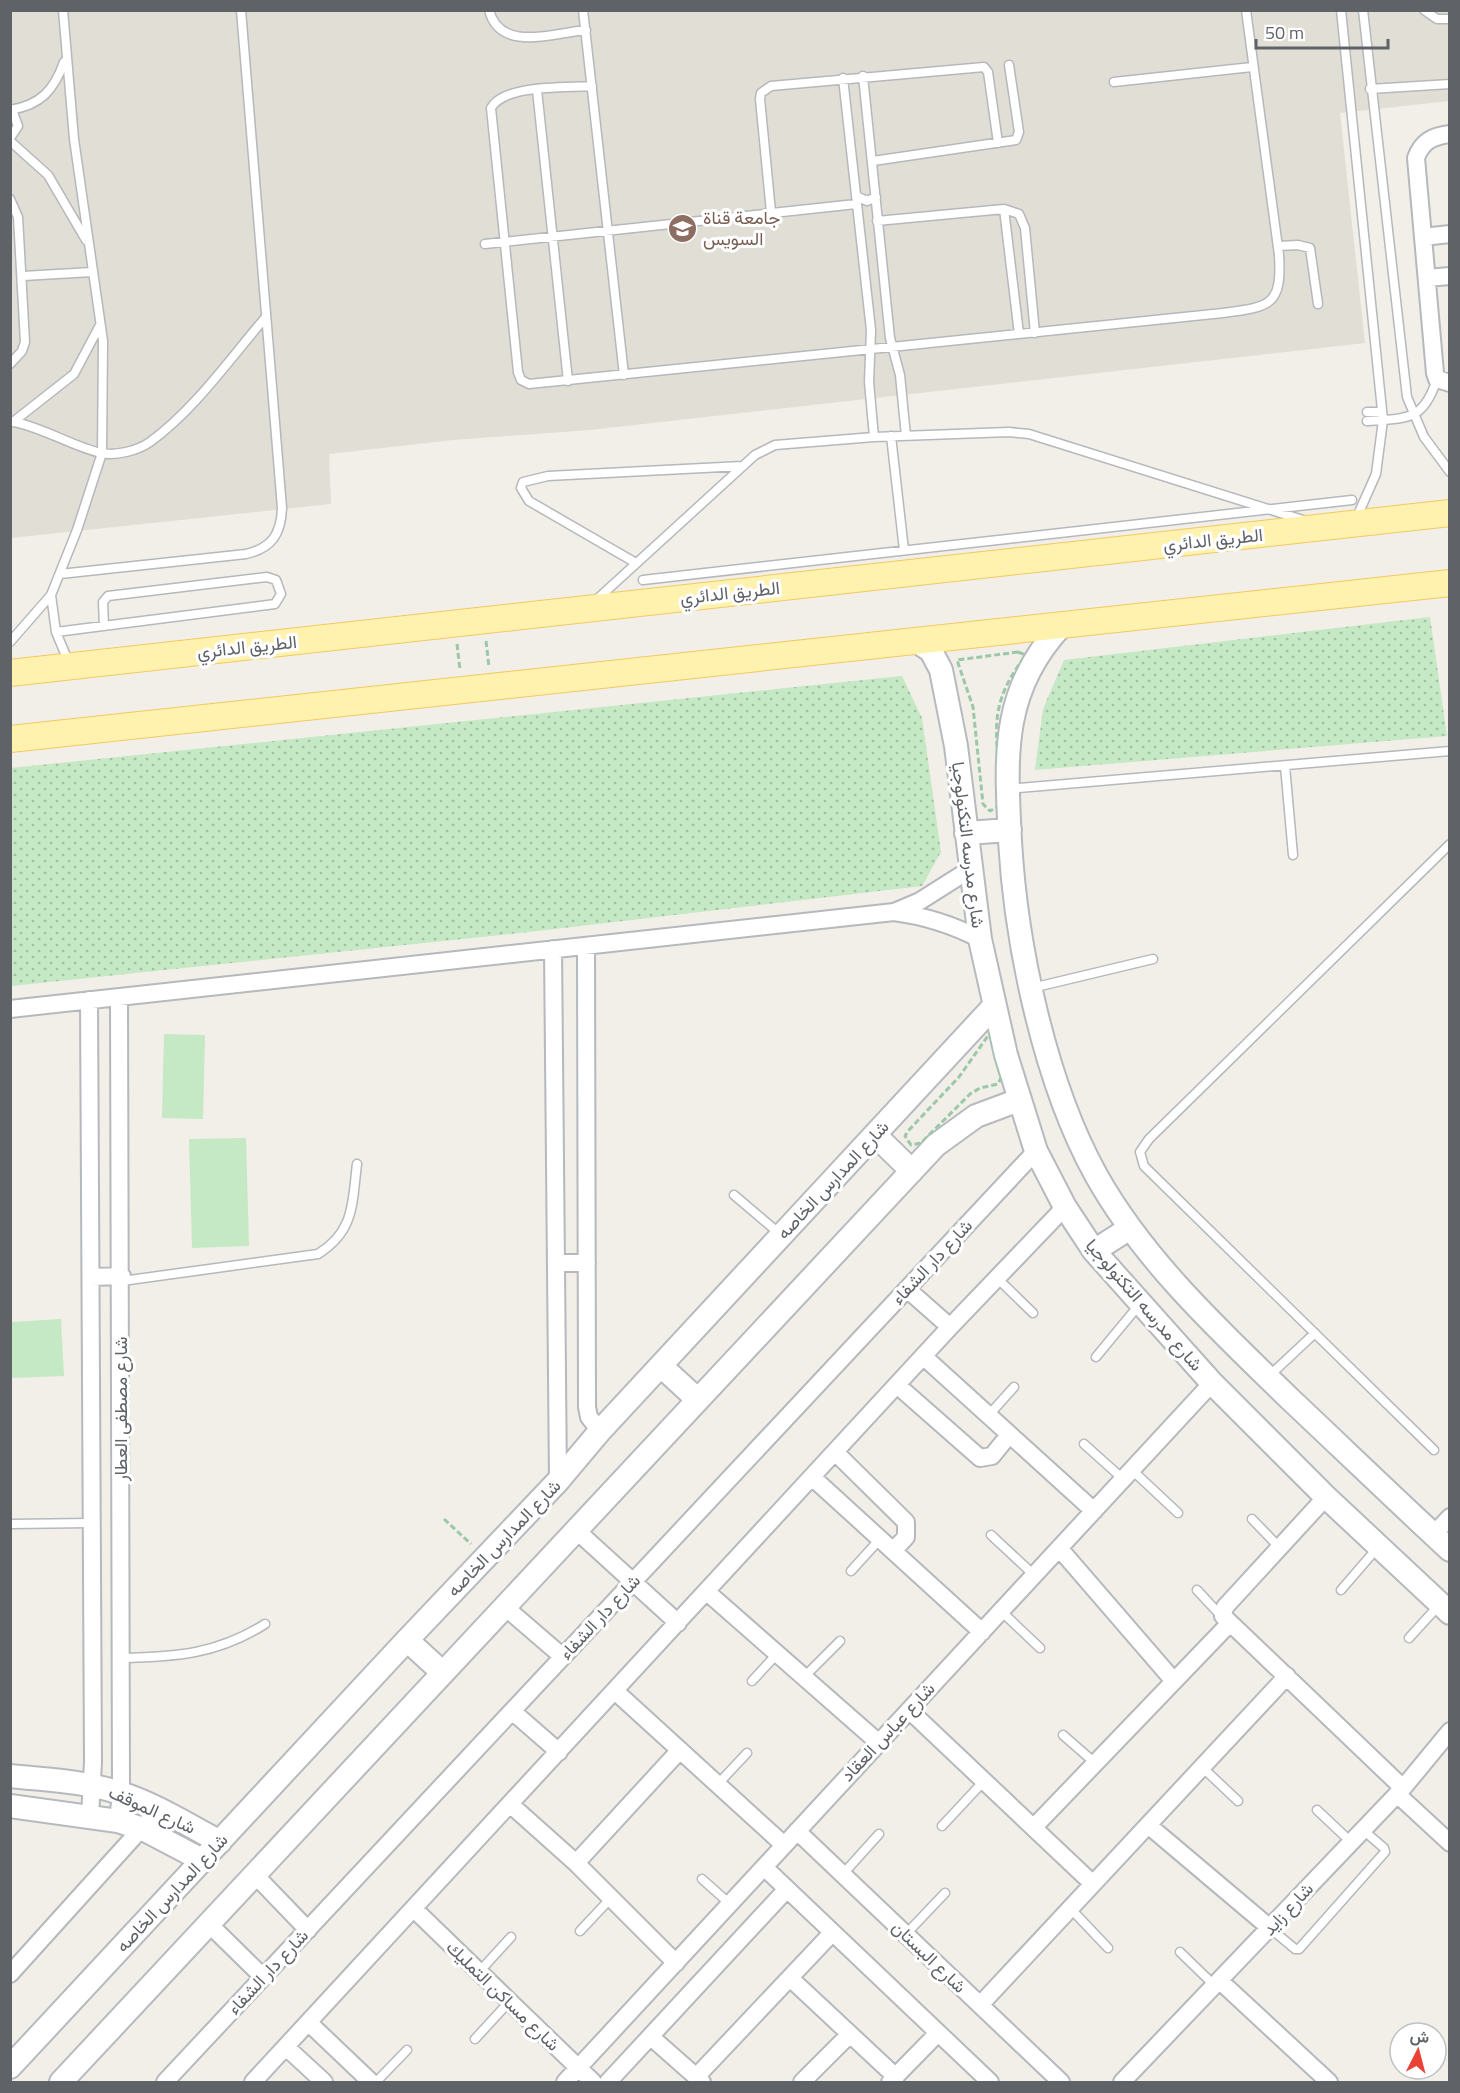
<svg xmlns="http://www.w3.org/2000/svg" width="1460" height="2093" font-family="'Titillium Web',Vazirmatn,sans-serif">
<defs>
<pattern id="grass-dots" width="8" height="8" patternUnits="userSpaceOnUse" patternTransform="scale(1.5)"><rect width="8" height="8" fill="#c5e8c5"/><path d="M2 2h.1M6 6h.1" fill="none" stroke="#a3c0a4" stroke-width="1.8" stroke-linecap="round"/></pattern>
</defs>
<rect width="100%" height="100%" fill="#f1efe8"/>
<path fill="#e1ded6" d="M10,11H1449V101L1340,113L1365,343L590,430L453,440L329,454L331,504L11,538Z"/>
<path fill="url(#grass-dots)" d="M1430,617L1447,736L1035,770L1043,709L1064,660Z
M902,676L922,718L941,852L922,886L529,932L11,986V768Z"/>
<path fill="#c5e8c5" d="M164,1034L205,1035L203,1119L162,1118Z
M246,1138L249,1246L192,1248L189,1139Z
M61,1319L64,1376L11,1378V1322Z"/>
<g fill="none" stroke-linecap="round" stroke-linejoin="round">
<defs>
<path id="lane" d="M489,10C500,53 553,33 586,30
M583,10L624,375
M1341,10L1383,420L1376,474L1356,519
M1363,10L1407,397L1424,437L1450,472
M1424,10L1437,19H1450
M863,76L890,338L900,375L906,436
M843,78L871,330L869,382L874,437
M1114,82L1252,67
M592,86C565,88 505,84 491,108L518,372L521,380L529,384L1223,313C1271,307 1282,305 1279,255L1246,10
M1370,89L1450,84
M537,90L568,381
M10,110C41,105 54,90 64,62
M10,138L18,126L12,110
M10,141L48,175L86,240
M873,161L1016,140L1019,132L1009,65
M856,196L867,201L876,197
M10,199L18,217L25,342L22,351L10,364
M1004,209L1019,334
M771,212L760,99L761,93L771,86L984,67L988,72L998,143
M877,221L1004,209L1019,214L1025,228L1035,333
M485,244L856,204
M1278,246L1298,245L1310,248L1318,304
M23,276L92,272
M1367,412H1382
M10,421C43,427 71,446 101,453C116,456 137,451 150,442C194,410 229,360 265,318
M1367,421C1407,418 1423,422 1437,379
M13,422L74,374L100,325
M891,436L904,550
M636,563L529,501L521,488L523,482L548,476L742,466
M60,574L246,554C272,548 281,534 282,508L241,10
M643,580L1352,500
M51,595L56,632L69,663
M594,602L755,455L775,445L874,437L1009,432L1029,434L1303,520
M56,632L275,604L281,594L276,580L267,577L108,596L103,602L104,626
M10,642L51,595L77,530L102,453L103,341L74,139L63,10
M1285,766L1293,855
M1008,789L1450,751
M1032,988L1153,959
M734,1195L781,1235
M997,1278L1033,1313
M122,1281L318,1254C355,1231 352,1203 357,1164
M1096,1357L1139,1305
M1268,1377L1315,1333
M988,1416L1014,1387
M1084,1444L1123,1479
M1434,1450L1144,1166L1140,1152L1149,1139L1450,844
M1132,1470L1178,1513
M1252,1519L1279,1547
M10,1524L91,1523
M991,1535L1034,1575
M851,1571L880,1539
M1197,1590L1223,1618
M1341,1590L1379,1546
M1001,1611L1040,1648
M1409,1638L1440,1604
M121,1658C176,1657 218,1654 265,1624
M804,1677L840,1641
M752,1681L777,1654
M1063,1735L1095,1763
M1202,1767L1238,1801
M717,1785L747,1753
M1317,1810L1351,1842
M942,1826L984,1781
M843,1874L879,1834
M702,1879L730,1904
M1070,1908L1108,1948
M1270,1928L1295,1949H1299L1385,1852L1384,1848L1363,1830
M580,1931L611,1898
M906,1934L945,1893
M1180,1952L1215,1986
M479,1972L511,1937
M475,2039L509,2002
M376,2082L407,2050"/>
<path id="street" d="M1450,134C1433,136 1422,141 1416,158L1435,373L1437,379L1450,383
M1423,237L1450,234
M1427,278L1450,276
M894,912L920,901L969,870
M586,946L587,1407L589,1417L600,1431
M553,949L558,1481
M89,1000L93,1762L90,1816
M10,1009L894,912C925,916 951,924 980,939
M556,1263H587
M91,1277L122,1276
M907,1289L950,1327
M923,1356L1094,1511
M897,1385L980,1458L992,1456L1009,1435
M835,1452L906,1522V1537L893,1551
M812,1477L982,1632
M1326,1497L1225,1607L1223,1616L1403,1788
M576,1530L678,1623
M1433,1535L1450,1517
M1059,1548L1173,1680
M707,1592L879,1743
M505,1607L563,1657
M615,1691L784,1845
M909,1710L1093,1884
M512,1711L559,1752
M1397,1794L1450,1843
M511,1805L576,1863L676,1963
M118,1821L121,1793L119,997
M1148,1825L1270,1928
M1034,1827L1229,1624
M797,1831L1061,2082
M576,1863L680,1750
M764,1867L990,2082
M255,1875L308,1930
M414,1909L593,2082
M209,1924L263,1977
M10,1974L159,1809
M790,1978L896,2077
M1220,1981L1329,2082
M980,2005L1287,1676
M309,2023L371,2082
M651,2037L702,2082
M286,2047L324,2082
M696,2077L832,1933
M165,2082L1036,1151
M253,2082L950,1327L1065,1207
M565,2082L1212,1383
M608,2082L787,1889
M802,2082L850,2034
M890,2082L938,2033
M1122,2082L1403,1788L1450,1731"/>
<path id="secondary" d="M1062,625C1000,691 1006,757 1010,841C1016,946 1045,1083 1096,1175C1144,1261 1220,1331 1290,1399C1343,1449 1396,1500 1450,1550
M915,640L931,651L941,670L956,746L980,939L1006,1055L1036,1151L1065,1207L1094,1251L1212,1383L1326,1497L1450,1613
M966,833L1010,830
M875,1135L912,1171
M1094,1251L1130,1228
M661,1366L697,1399
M407,1640L443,1673
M10,1776C47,1780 85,1781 120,1793C155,1804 188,1825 220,1842
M10,1806L118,1821L143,1829L202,1860
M10,2067L407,1640L558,1481L600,1431L994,1006
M61,2082L936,1145L976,1116L1019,1100"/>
<path id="primary" d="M10,673L1450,513
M10,739L1450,583"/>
</defs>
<use href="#lane" stroke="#b5b8bc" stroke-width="11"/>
<use href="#street" stroke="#b5b8bc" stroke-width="20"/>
<use href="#secondary" stroke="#b6babf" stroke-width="26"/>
<use href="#primary" stroke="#f2c960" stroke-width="28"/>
<path stroke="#9cc7a9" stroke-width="3" stroke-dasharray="6 3" stroke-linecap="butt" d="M486,641L489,667
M457,644L460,670
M1018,652L1023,654L1024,658C980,715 1003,744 999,806L990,811L983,804L973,707L957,660Z
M990,1033L1001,1078L998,1084L980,1088L970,1094L921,1143L911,1145L905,1136L908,1131L959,1077Z
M444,1519L471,1544"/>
<use href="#lane" stroke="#fff" stroke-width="8"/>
<use href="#street" stroke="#fff" stroke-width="16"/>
<use href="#secondary" stroke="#fff" stroke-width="22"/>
<use href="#primary" stroke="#fff2af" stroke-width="26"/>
</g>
<defs>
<symbol id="university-disc" viewBox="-11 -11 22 22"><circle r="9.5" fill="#8d6e63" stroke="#fff"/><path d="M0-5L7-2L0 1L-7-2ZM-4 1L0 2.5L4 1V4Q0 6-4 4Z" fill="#fff"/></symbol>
</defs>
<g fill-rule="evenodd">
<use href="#university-disc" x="666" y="212" width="33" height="33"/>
</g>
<g text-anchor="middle" stroke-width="6" stroke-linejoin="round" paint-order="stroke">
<g font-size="18" fill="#785e54" stroke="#fff" text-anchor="start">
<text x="703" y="224">جامعة قناة<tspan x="703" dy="21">السويس</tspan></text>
</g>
<g font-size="18" fill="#5f6368" stroke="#fff">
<text transform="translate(1213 540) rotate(-6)" y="6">الطريق الدائري</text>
<text transform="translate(730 593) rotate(-6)" y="6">الطريق الدائري</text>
<text transform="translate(247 647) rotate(-6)" y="6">الطريق الدائري</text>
<text transform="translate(968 845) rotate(83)" y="6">شارع مدرسه التكنولوجيا</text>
<text transform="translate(833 1180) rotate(-47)" y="6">شارع المدارس الخاصه</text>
<text transform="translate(932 1262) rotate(-47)" y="6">شارع دار الشفاء</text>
<text transform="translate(1144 1305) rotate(49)" y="6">شارع مدرسه التكنولوجيا</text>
<text transform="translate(121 1409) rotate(-90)" y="6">شارع مصطفى العطار</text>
<text transform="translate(504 1538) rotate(-46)" y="6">شارع المدارس الخاصه</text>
<text transform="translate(600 1617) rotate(-47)" y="6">شارع دار الشفاء</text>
<text transform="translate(888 1732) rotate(-47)" y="6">شارع عباس العقاد</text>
<text transform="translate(152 1810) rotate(24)" y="6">شارع الموقف</text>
<text transform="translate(172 1893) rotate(-47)" y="6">شارع المدارس الخاصه</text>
<text transform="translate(1288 1909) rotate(-47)" y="6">شارع زايد</text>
<text transform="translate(929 1957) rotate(44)" y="6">شارع البستان</text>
<text transform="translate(268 1972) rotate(-47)" y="6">شارع دار الشفاء</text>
<text transform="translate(503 1996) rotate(44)" y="6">شارع مساكن التمليك</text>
</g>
</g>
<rect width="1460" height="2093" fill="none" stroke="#5f6368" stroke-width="24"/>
<g transform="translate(1418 2051) rotate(6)"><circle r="28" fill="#ffffff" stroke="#bfc1c3" stroke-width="1.5"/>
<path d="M0-4.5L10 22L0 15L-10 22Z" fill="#ea4335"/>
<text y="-9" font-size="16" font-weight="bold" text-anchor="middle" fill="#5f6368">ش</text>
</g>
<path d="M1256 39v9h132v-9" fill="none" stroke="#5f6368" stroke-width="3"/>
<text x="1265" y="39" font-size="18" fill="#5f6368" stroke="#ffffff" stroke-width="4.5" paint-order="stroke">50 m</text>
</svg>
